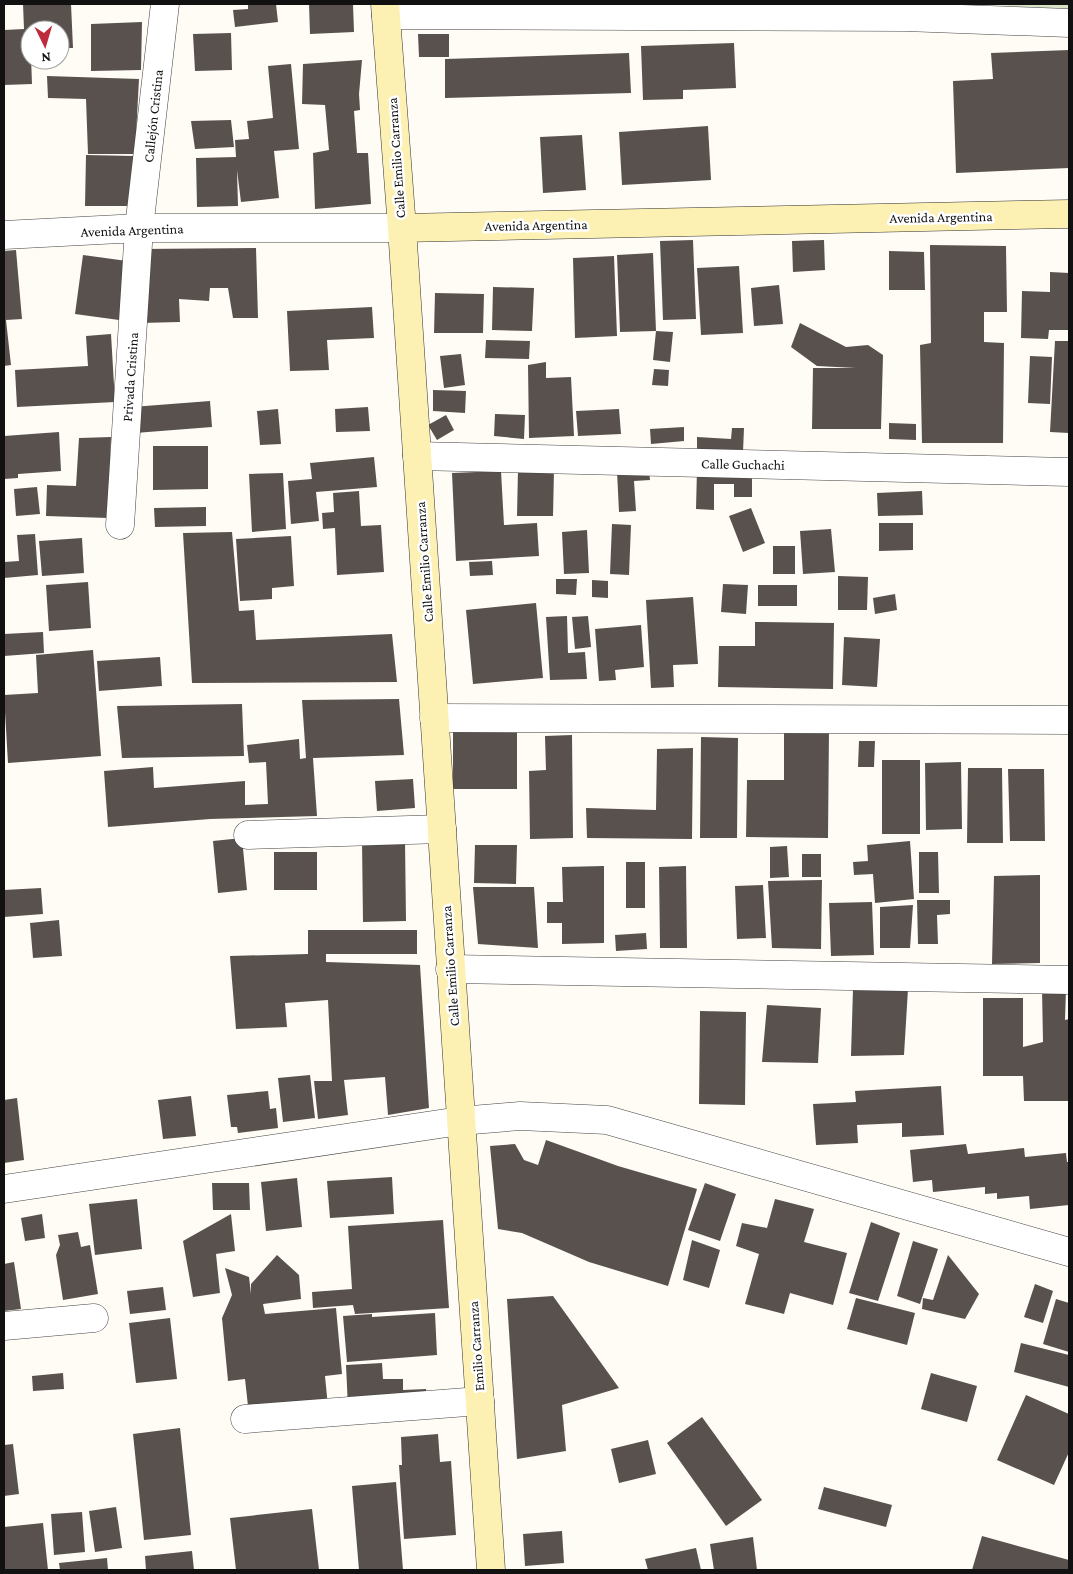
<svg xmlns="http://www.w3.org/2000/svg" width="1073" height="1574" font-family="'Crimson Pro',serif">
<rect width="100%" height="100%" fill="#fffcf5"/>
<path fill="#dae2c5" d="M984,4H1069V11Z"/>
<path fill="#59514d" d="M23,4H71L73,48H60V30H30L32,84L4,85V30L24,29Z
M248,4H276L278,22L235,27L233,10L248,9Z
M309,4H353L354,32L310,34Z
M142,22L141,70L91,71V24Z
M231,33L232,70L195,71L193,34Z
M418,34H449V57H419Z
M734,43L736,88L683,90V99L643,100L641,46Z
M1069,50V168L956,173L953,81L993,79L991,53Z
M629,53L631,93L445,98V59Z
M362,60L359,94L360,110L354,111L357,153H368L371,204L315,209L313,153L329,150L325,105L302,104L303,64Z
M291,64L299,149L274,151L279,198L241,202L237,170L238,206L197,207L196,158L236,157L235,140L249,139L247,121L273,118L268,66Z
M47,76L139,79L135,154H88L86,99L48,98Z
M231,120L234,147L195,149L191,121Z
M708,126L711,180L622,185L619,132Z
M582,135L586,190L543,193L540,137Z
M86,155L134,156L133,206H85Z
M693,240L696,319L663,320L660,241Z
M824,240L825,270L793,272L792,241Z
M930,245L1006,246L1007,312H984V342L1004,343L1003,443H922L920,345L931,343Z
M256,248L258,318H233L228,288H210L209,301L179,299L180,322L140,323V249Z
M16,250L22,319L6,320L11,365L4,366V251Z
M889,251L924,252L925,290H889Z
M653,253L656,331L620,332L617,255Z
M83,255L127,261L119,320L75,314Z
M614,256L617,336L575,338L573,258Z
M739,266L743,333L701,335L697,268Z
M1050,272L1069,273V330H1049L1048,339L1021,338L1022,291L1050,292Z
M779,285L783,324L754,326L751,288Z
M493,287L534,288L532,331L492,330Z
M435,293L484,294L483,333H434Z
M372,307L374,338L327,340L329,370L290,371L287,311Z
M800,323L846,347L868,345L883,355L881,429H812L813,368H856L817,366L791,347Z
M656,331L673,332L670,362L653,360Z
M111,334L115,402L17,407L15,370L88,366L86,336Z
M486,340L530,341L529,359L485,358Z
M1055,341H1069V433L1050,432Z
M461,354L465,385L444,388L440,356Z
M1030,356L1052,357L1050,404L1028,403Z
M546,362V378L571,377L574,436L529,438L528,365Z
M654,369L669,370L668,386L652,385Z
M433,390L466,391L465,413L433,411Z
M210,401L212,427L135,433L132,407Z
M368,407L370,431L336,432L335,409Z
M278,409L281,444L260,445L257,411Z
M619,409L621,434L578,436L576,411Z
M495,414L525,415L524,439L494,436Z
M446,415L454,430L437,440L428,425Z
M889,423L916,424V440L889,439Z
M684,427V441L651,444L650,429Z
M732,428H744L743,452L697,451V437L731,439Z
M59,432L61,471L18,474V478L4,479V436Z
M111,437L108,518L46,516L47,485L76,486L79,438Z
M153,446H208V489L153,490Z
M374,457L377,487L316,492L319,521L291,524L288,481L312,479L310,463Z
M518,469H554L553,516H517Z
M697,469L752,470V497H734V484H714V510L696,509Z
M649,470L650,480L634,481L636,511L619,512L617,471Z
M501,471L504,525L537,523L539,556L456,561L452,473Z
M283,473L286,529L252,532L249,474Z
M37,487L40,514L16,516L14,489Z
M359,491L361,526L381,525L384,572L337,575L335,528L323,529L322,513L334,512L333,493Z
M922,491L923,515L878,516L877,493Z
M206,507V526L155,527L154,508Z
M751,508L765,543L743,552L729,516Z
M879,523H913V550L879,551Z
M612,524L631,525L629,575L610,574Z
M831,529L835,572L803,574L800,531Z
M587,530L589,573L564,574L562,532Z
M232,532L239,611L254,610L256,640L392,634L397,682L192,683L183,533Z
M35,534L38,575L4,578V562L19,561L17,535Z
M291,536L294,586L272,588V599L240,601L236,539Z
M82,538L84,573L42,576L39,541Z
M773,546H795V574H773Z
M492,561L493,575L470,576L469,562Z
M838,576L868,577L867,610H838Z
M556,579H577L576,595L556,594Z
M592,580L608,581V598L592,597Z
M88,582L91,628L49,631L46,585Z
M723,584L748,585L746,614L721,612Z
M758,585H797V606H758Z
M895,594L897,610L875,614L873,598Z
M693,597L698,664L673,665L674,687L651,688L646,600Z
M536,603L543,678L473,684L466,610Z
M567,616L568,653L585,652L587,679L550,680L546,617Z
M588,616L591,647L575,649L572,617Z
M755,622L834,623L833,689L718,687L719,646H755Z
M641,625L644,667L615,670L616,680L599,681L595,629Z
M43,632L44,653L4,656V634Z
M844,637L880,639L877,687L842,685Z
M93,650L101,756L8,763L4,695L38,693L36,655Z
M160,657L162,686L99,691L97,661Z
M399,699L404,755L313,758L317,816L210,819L108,827L104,771L153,767L154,788L245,781V805L268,804L266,762L249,763L247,745L299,739L300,759L306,758L302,700Z
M242,704L244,756L122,758L117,706Z
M453,726H517V789H453Z
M784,728L829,729L828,838L746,837L747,780H784Z
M572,735L573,838L530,839L529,771L546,770L545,736Z
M701,737L738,738L737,838H700Z
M859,741H875L874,767H858Z
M693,748L692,839L587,838L586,808L656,810L657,749Z
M882,760H920V834H882Z
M961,762L962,829L926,830L925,763Z
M968,768H1002L1003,843H967Z
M1008,769H1044L1045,841H1010Z
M413,779L415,808L377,811L375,781Z
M242,838L247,890L218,893L213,841Z
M405,840L406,921L363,922L362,841Z
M910,841L914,899L875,903L873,874L854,875L853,862L868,861L867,845Z
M475,845H517L516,884L474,883Z
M787,846L789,877L770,878V847Z
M274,852H317V890H274Z
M919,852H938L939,893H919Z
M802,854H821V877H802Z
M626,862H645V908H626Z
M604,866V943L562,944V923H547V902H563L562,867Z
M686,866L687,948H660L659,867Z
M1040,875V963L992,964L994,876Z
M822,880L821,949L772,948L768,881Z
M763,885L766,938L737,939L735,886Z
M473,887H534L538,948L478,944Z
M41,888L43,914L4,917V890Z
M917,900H950V914L937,915L938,944H918Z
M872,902L874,955L831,956L829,903Z
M913,905L910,948H880V907Z
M59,920L62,956L33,958L30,923Z
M308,930H417V954H326V962L420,965L429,1108L388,1115L385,1077L344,1080L348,1115L318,1119L314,1081H332L328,1000L285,1003L287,1027L236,1029L230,956L308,954Z
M646,933L647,949L616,951L615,935Z
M853,989H908L904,1055L851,1056Z
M1042,989H1066L1065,1020L1069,1019V1101H1024L1023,1076H983V998H1023V1047L1043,1042Z
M767,1005L821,1008L818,1063L762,1062Z
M700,1011L746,1012L745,1105L699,1104Z
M310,1075L315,1118L283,1122L278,1078Z
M941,1086L944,1135L902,1137V1123L857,1125L858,1143L816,1145L813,1104L856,1102L855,1091Z
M268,1091L270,1109L276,1108L278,1128L238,1133L237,1127H231L227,1095Z
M191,1096L196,1136L163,1139L158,1100Z
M17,1098L24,1160L4,1163V1100Z
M546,1140L618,1166L697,1189L668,1286L589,1262L522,1233L498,1229L490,1146L515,1144L524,1160L538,1165Z
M966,1144L968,1154L1024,1148L1025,1157L1066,1153L1067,1162H1069V1205L1030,1209L1029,1196L997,1199V1193L985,1194V1187L933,1192L932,1180L913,1182L910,1150Z
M392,1177L394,1214L330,1218L327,1181Z
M297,1178L302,1227L266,1231L261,1182Z
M212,1183H249L250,1210H213Z
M705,1183L736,1194L720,1241L688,1230Z
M137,1199L142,1249L95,1255L89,1204Z
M775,1199L814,1209L804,1242L847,1253L833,1305L790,1293L784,1314L745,1304L759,1254L736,1246L742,1223L767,1228Z
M42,1214L45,1238L25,1241L21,1218Z
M231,1214L235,1251L216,1254L220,1293L193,1297L183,1241Z
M443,1220L449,1308L355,1314L353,1305L313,1308L312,1292L352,1289L348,1226Z
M871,1222L900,1233L878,1301L849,1293Z
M78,1232L81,1247L90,1245L98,1294L63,1300L56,1255L60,1245L58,1235Z
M692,1240L720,1250L709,1288L683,1280Z
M913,1241L938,1249L920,1304L897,1296Z
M277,1255L299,1275L301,1299L263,1304L265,1314L336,1308L342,1374L325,1376L328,1407L249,1415L245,1379L228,1381L222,1318L232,1295L225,1268L249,1277L251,1294V1284Z
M948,1255L979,1294L965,1319L922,1309L923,1298L933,1300Z
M14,1262L21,1309L4,1311V1264Z
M1035,1284L1053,1291L1043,1323L1024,1317Z
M163,1287L166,1310L130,1314L127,1291Z
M553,1296L619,1388L562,1405L566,1451L517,1459L507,1299Z
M856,1298L915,1313L907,1345L847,1329Z
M1056,1299L1069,1303V1352L1043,1344Z
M435,1313L437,1355L347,1362L343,1316L372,1314V1317Z
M170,1318L177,1379L136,1383L129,1323Z
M1021,1343L1069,1355V1387L1014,1372Z
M382,1363L383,1379H403V1390L426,1389L427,1404L348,1408L346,1365Z
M63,1373L64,1389L33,1391L32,1376Z
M931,1373L977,1386L967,1422L921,1409Z
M1026,1395L1069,1414V1452L1054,1485L997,1460Z
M702,1417L762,1500L726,1526L667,1443Z
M180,1428L191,1535L144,1540L133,1434Z
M438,1434L440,1462L451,1461L456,1535L404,1539L399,1465H402L401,1437Z
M648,1440L656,1474L619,1483L611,1449Z
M13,1444L19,1494L4,1496V1445Z
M396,1482L403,1570H359L352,1486Z
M824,1487L892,1505L886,1527L818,1509Z
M116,1507L122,1548L95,1552L89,1511Z
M312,1509L319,1570H236L230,1518Z
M82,1512L85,1552L54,1555L51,1514Z
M43,1523L48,1570H4V1527Z
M562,1531L564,1563L525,1566L523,1534Z
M982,1536L1069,1560V1570H972Z
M753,1537L757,1570H714L710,1544Z
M696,1548L701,1570H648L645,1559Z
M192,1551L194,1570H146L145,1556Z
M107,1558L108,1570H60L59,1563Z"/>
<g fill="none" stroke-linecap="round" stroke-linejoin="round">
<defs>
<path id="street" d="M386,15L905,17L1069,23
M4,235L139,228H402
M417,456L1069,472
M120,525L139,228L165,4
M434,718L1069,720
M248,835L442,829
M450,969L1069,980
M4,1189L460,1121L520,1116L607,1120L1069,1252
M4,1326L94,1318
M245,1419L480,1401"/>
<path id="secondary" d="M385,4L402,228L491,1570
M402,228L1069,214"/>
</defs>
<use href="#street" stroke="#444" stroke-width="29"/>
<use href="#secondary" stroke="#333" stroke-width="29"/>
<use href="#street" stroke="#fff" stroke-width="28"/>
<use href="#secondary" stroke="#fcf0b2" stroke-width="28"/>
</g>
<g text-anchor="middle" stroke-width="5" stroke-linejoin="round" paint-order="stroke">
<g font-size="14" fill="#111" stroke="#fff">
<text transform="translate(153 116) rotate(-84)" y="5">Callejón Cristina</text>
<text transform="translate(396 158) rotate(-94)" y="5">Calle Emilio Carranza</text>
<text transform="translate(941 217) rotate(-1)" y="5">Avenida Argentina</text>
<text transform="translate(536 225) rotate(-1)" y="5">Avenida Argentina</text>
<text transform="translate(132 230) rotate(-2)" y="5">Avenida Argentina</text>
<text transform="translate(130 377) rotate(-86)" y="5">Privada Cristina</text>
<text transform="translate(743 464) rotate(1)" y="5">Calle Guchachi</text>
<text transform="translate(424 562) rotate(-94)" y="5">Calle Emilio Carranza</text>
<text transform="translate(450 966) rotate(-94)" y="5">Calle Emilio Carranza</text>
<text transform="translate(476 1346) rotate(-94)" y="5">Emilio Carranza</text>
</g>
</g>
<rect width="1073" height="1574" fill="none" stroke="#111111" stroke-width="10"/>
<g transform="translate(45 45) rotate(175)"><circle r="24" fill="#ffffff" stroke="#a0a0a0"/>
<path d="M0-4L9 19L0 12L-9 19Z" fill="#be2b3b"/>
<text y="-8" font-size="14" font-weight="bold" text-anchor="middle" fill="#111111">N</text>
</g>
</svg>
